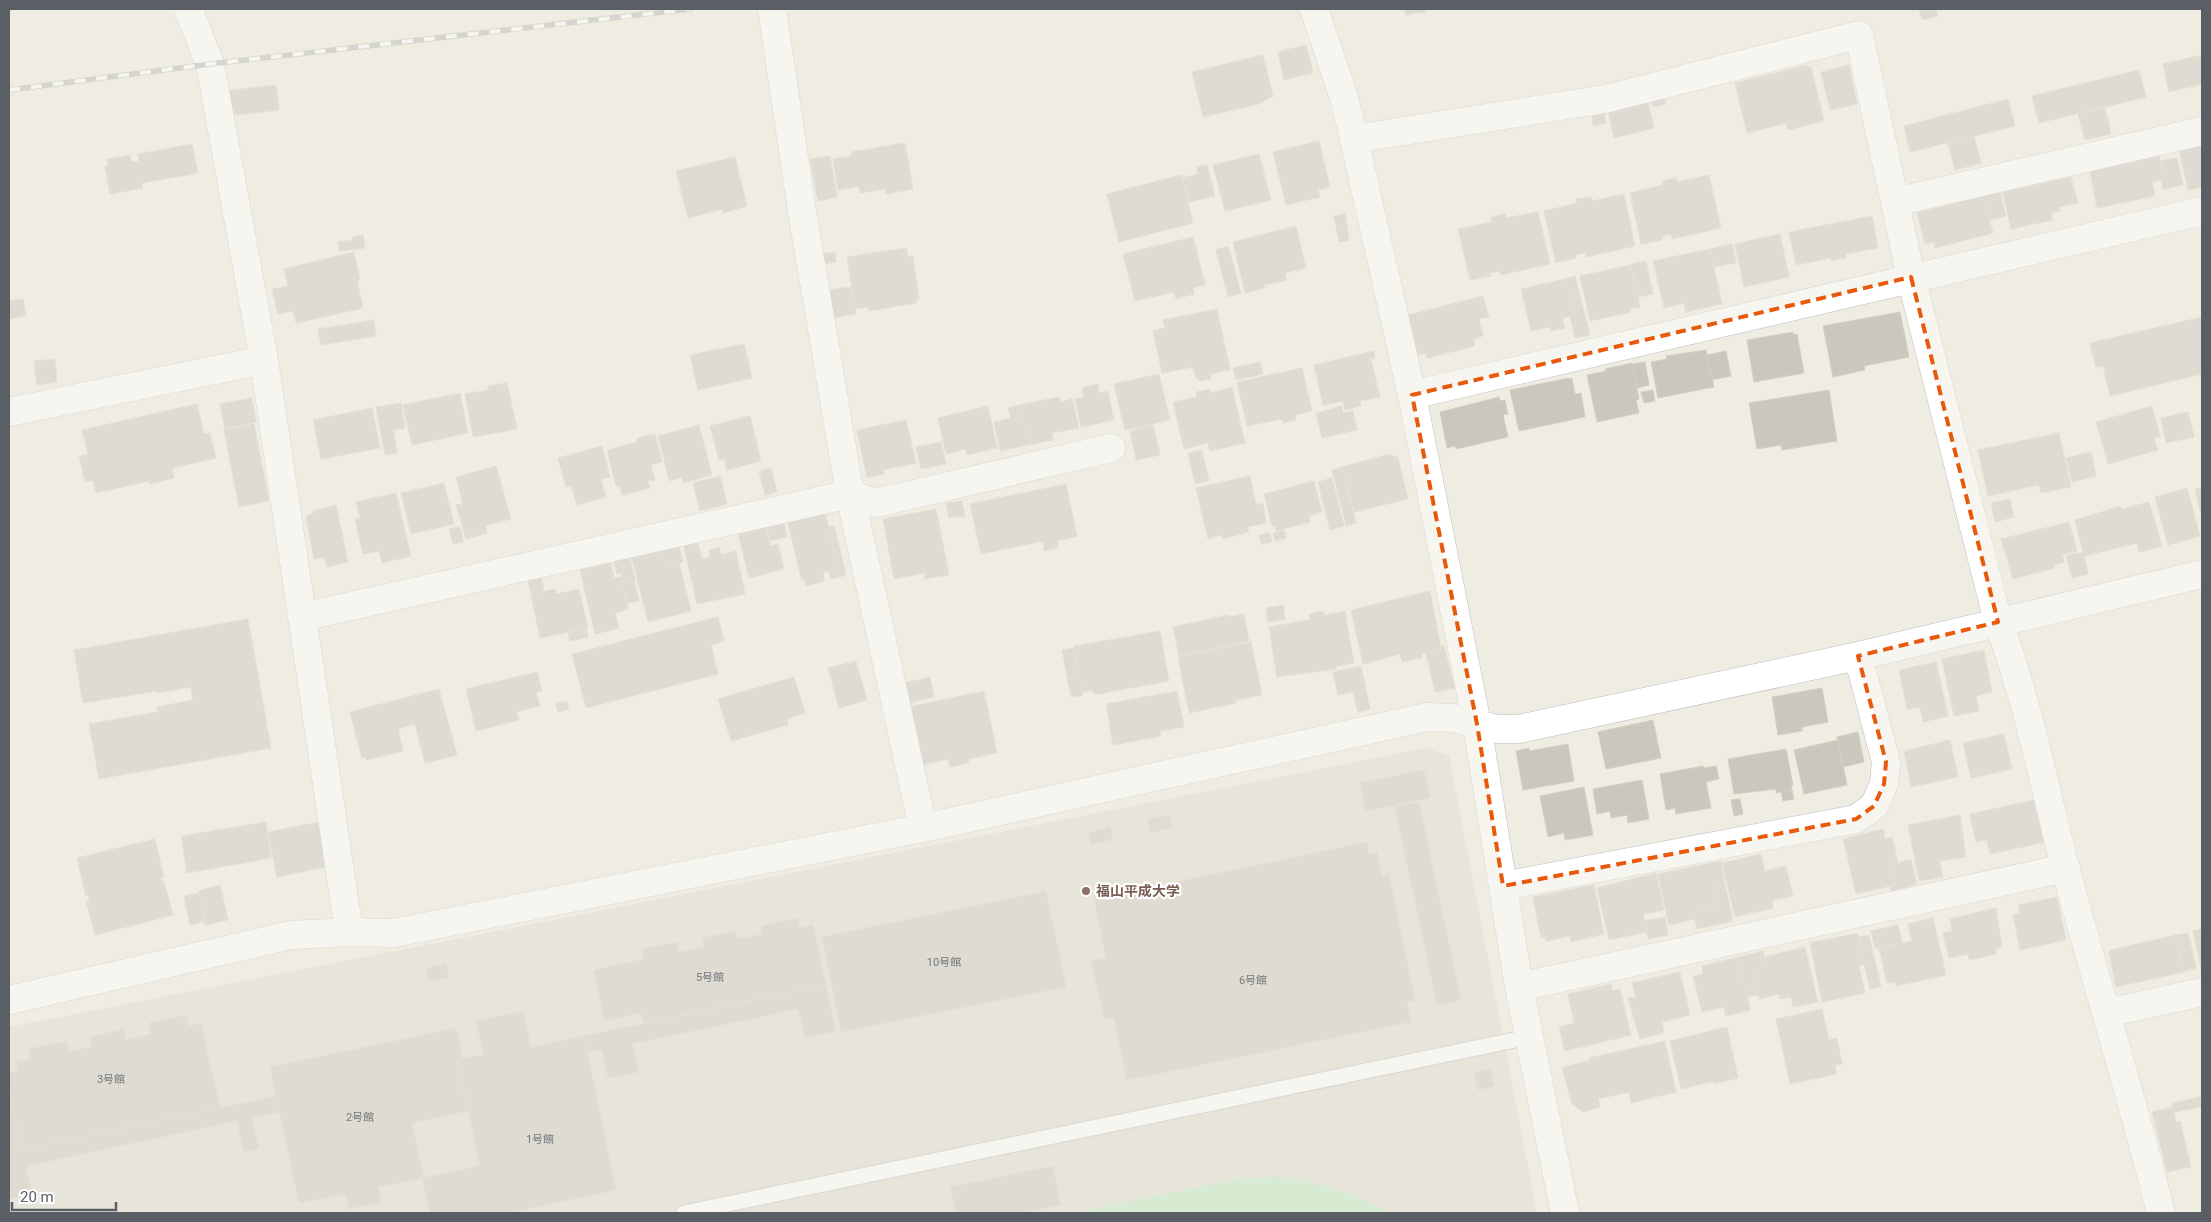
<svg xmlns="http://www.w3.org/2000/svg" width="2211" height="1222" font-family="Roboto,'Noto Sans JP',sans-serif">
<rect width="100%" height="100%" fill="#efede2"/>
<path fill="#dedcd1" d="M1427,748L1449,756L1537,1213H9V1027Z"/>
<path fill="#bbe9bf" d="M1277,1177C1317,1182 1354,1192 1388,1213H1075L1243,1178Z"/>
<path fill="#cac7bf" stroke="#d4d0c0" d="M1405,9H1425V12L1406,15Z
M1919,9H1936L1938,16L1922,20Z
M1306,45L1313,73L1284,80L1278,52Z
M1263,55L1273,96L1259,104L1203,117L1192,72Z
M2202,55V84L2169,92L2163,64Z
M1808,65L1809,68L1811,67L1824,121L1788,130L1786,123L1747,133L1735,83Z
M1849,65L1857,104L1830,110L1821,72Z
M2139,70L2146,97L2039,123L2032,96Z
M276,85L279,110L228,116L225,91Z
M1664,97L1666,104L1653,107L1652,100Z
M2008,99L2015,126L1910,152L1904,126Z
M1648,102L1654,128L1614,138L1608,111Z
M2105,108L2111,134L2085,140L2078,114Z
M1604,113L1606,123L1593,126L1592,116Z
M1974,136L1981,163L1955,170L1948,143Z
M1319,141L1330,187L1318,190L1320,197L1286,205L1273,152Z
M905,143L913,189L886,194L885,189L860,193L859,186L838,190L833,159L852,156L851,152Z
M192,144L198,173L142,183L143,188L110,194L105,166H109L107,159L130,155L131,162L139,161L138,154Z
M2202,144V187L2188,190L2179,149Z
M1259,154L1271,200L1225,211L1213,165Z
M830,156L837,197L818,201L810,159Z
M2159,156L2164,179L2152,182L2155,196L2097,208L2090,171Z
M735,157L747,206L723,213V209L688,218L676,171Z
M2177,158L2183,185L2163,189L2161,180L2164,179L2160,161Z
M1207,165L1215,196L1189,202L1182,178L1198,174L1197,167Z
M1181,175L1193,223L1119,242L1107,194Z
M1709,175L1721,228L1672,239L1671,234L1661,237L1662,240L1641,244L1630,193L1663,185L1662,181L1676,178L1677,182Z
M2071,177L2078,203L2059,207L2060,211L2051,213L2052,220L2011,229L2003,192Z
M2000,192L2006,216L1989,220L1983,196Z
M1624,194L1635,246L1586,257L1585,253L1575,255L1576,258L1556,263L1544,211L1577,203L1576,199L1591,197L1592,201Z
M1983,196L1993,233L1935,248L1934,242L1925,244L1917,213Z
M1538,212L1550,264L1501,275L1500,271L1490,273L1491,276L1470,280L1458,229L1492,222L1491,217L1505,214L1506,218Z
M1345,214L1349,240L1339,242L1334,216Z
M1872,216L1878,248L1845,254L1846,258L1831,261V258L1796,265L1789,232Z
M1296,226L1306,268L1285,273L1287,280L1264,285L1265,288L1245,293L1233,242Z
M1780,234L1789,277L1744,287L1735,244Z
M363,235L365,248L339,251L338,242L353,240V237Z
M1193,237L1205,285L1193,288L1194,294L1176,299L1174,292L1135,301L1123,254Z
M1732,244L1736,263L1714,267L1710,249Z
M1228,246L1241,293L1228,297L1216,250Z
M906,248L908,257L913,256L919,299H916V303L868,311V307L855,309L847,257Z
M1710,249L1722,304L1686,312L1684,303L1664,308L1653,261Z
M354,252L360,280H357L363,308L296,323L293,311L278,314L272,289L288,286L284,269Z
M835,252L836,262L823,264L822,254Z
M1646,261L1653,294L1638,297L1631,264Z
M1631,265L1640,307L1630,308L1631,312L1590,321L1580,276Z
M1575,276L1590,335L1575,338L1570,316L1574,315L1565,279Z
M1565,279L1574,315L1562,318L1565,328L1551,331L1550,327L1531,331L1521,289Z
M851,287L856,314L832,318L828,290Z
M1483,296L1489,317L1479,319L1483,336L1473,339L1475,346L1427,358L1426,353L1418,355L1408,315Z
M23,299L26,316L9,319V301Z
M1217,309L1230,370L1210,374L1211,379L1199,381V378H1196L1193,367L1162,373L1153,331L1165,328L1163,320Z
M1900,312L1909,357L1864,366L1865,370L1833,377L1823,326Z
M2202,317V374L2110,396L2103,366L2096,367L2090,343Z
M374,320L376,336L321,345L318,329Z
M1793,332V335L1797,334L1804,373L1754,382L1747,340Z
M744,344L752,378L698,390L690,355Z
M1706,350L1714,387L1658,398L1651,362L1667,359L1666,356Z
M1374,351L1375,358L1371,359L1380,397L1360,401L1361,406L1345,410L1343,401L1323,405L1314,365Z
M1726,351L1731,376L1712,380L1707,355Z
M55,359L57,382L37,385L34,361Z
M1260,362L1263,374L1236,380L1233,368Z
M1645,362L1649,385L1637,388L1632,364Z
M1632,363L1639,399L1636,400L1639,413L1597,422L1587,375L1606,371L1605,369Z
M1302,368L1312,411L1295,415L1296,420L1283,423L1282,419L1247,426L1237,382Z
M1159,374L1170,420L1125,430L1114,384Z
M1569,378V379L1572,378L1575,394L1581,393L1585,417L1519,431L1510,390Z
M507,383L517,429L473,437L465,394L489,390L488,386Z
M1098,384L1099,393L1108,391L1114,420L1081,427L1075,399L1084,397L1082,388Z
M1232,387L1245,443L1210,451L1208,443L1184,449L1173,402L1197,397L1196,392L1210,389L1211,393Z
M1653,390L1655,401L1644,403L1641,392Z
M1829,390L1837,441L1782,450L1781,445L1757,449L1749,403Z
M460,393L468,433L412,445L403,405Z
M1059,397L1060,402L1072,399L1079,428L1052,433L1053,440L1028,445L1019,405Z
M1499,397L1500,401L1505,400L1508,414L1503,415L1508,437L1456,449L1455,446L1447,448L1440,412Z
M252,398L256,422L225,429L220,404Z
M401,403L405,428L393,430L397,453L385,455L376,407Z
M197,404L204,434L210,433L216,458L172,468L174,478L149,484V481L96,493L93,480L85,482L79,456L88,454L82,430Z
M1019,405L1028,445L1000,451L994,422L1011,418L1008,408Z
M988,406L997,448L967,455L965,449L946,454L938,418Z
M1342,406L1343,413L1353,411L1357,430L1322,438L1316,413Z
M2152,406L2160,436L2154,438L2158,450L2108,464L2096,422Z
M372,408L380,448L321,459L313,420Z
M2188,412L2194,437L2166,443L2161,418Z
M750,416L761,461L727,470L724,459L719,460L710,426Z
M906,420L916,463L883,470L884,474L867,477L857,430Z
M254,424L269,501L239,507L224,430Z
M699,425L712,475L684,483L682,477L669,481L658,436Z
M1153,425L1160,455L1136,460L1130,431Z
M2059,433L2071,487L2041,493L2039,485L1988,496L1978,450Z
M655,434L662,462L651,465L655,480L648,481L650,488L622,495L619,485L616,486L607,450L638,442L637,438Z
M941,442L946,464L921,469L916,447Z
M602,446L610,477L601,479L606,497L577,505L571,486L566,487L558,458Z
M1202,450L1209,481L1195,484L1188,453Z
M2091,452L2096,476L2072,482L2066,458Z
M1389,454L1398,458L1408,499L1354,512L1342,467Z
M496,466L511,519L485,526L487,533L466,539L456,505L463,504L456,477Z
M1342,467L1356,523L1346,526L1332,470Z
M771,468L777,492L765,495L759,471Z
M720,476L727,504L700,511L693,483Z
M1250,476L1256,505L1263,503L1266,523L1247,527L1249,532L1223,539L1222,535L1208,539L1196,488Z
M1332,478L1344,526L1330,530L1318,482Z
M1314,481L1322,512L1309,516L1310,522L1276,531L1275,525L1272,526L1264,494Z
M444,483L454,524L411,534L401,493Z
M1066,484L1077,536L1057,541L1058,548L1044,551L1043,541L981,554L970,504Z
M2187,488L2200,536L2168,545L2155,497Z
M2202,488V519L2195,489Z
M396,493L411,556L382,563L379,551L363,554L355,519L360,518L356,502Z
M2010,499L2014,517L1995,522L1991,503Z
M962,501L965,516L949,518L946,503Z
M2149,502L2162,546L2139,552L2137,543L2084,556L2075,520L2121,506L2122,509Z
M336,505L348,562L327,567L324,557L314,559L306,516L313,514V511Z
M936,509L949,575L925,579V573L894,579L883,519Z
M825,512L840,577L831,579L828,571L823,573L824,581L806,586L805,580L802,581L787,520Z
M782,516L787,537L770,541L766,520Z
M2069,522L2077,551L2062,555L2064,562L2054,565L2055,568L2013,579L2001,539Z
M834,526L846,575L840,577L828,527Z
M460,527L463,542L453,544L449,529Z
M766,527L770,546L778,544L784,569L749,578L738,533Z
M1284,530L1286,538L1275,541L1273,533Z
M1270,533L1272,542L1261,544L1259,535Z
M696,536L702,559L710,557L709,550L719,547L721,555L736,551L745,594L697,604L682,539Z
M677,539L683,562L666,566L660,543Z
M660,543L666,566L679,563L691,611L648,622L630,551Z
M628,551L635,579L623,582L621,573L617,574L612,555Z
M2083,552L2088,574L2072,578L2066,556Z
M611,563L614,578L621,577L628,609L615,613L619,628L595,634L580,570Z
M540,573L544,591L531,594L527,575Z
M634,579L639,601L627,603L622,582Z
M555,589L556,594L579,589L588,628L540,638L531,594Z
M1430,591L1441,649L1421,654L1422,658L1402,662L1400,654L1363,664L1351,610Z
M1283,605L1285,619L1268,622L1266,608Z
M1323,611L1324,615L1345,611L1354,663L1336,666L1337,669L1277,677L1269,627L1310,620L1309,614Z
M1244,614L1249,641L1179,656L1173,627L1228,615L1229,617Z
M718,617L724,641L711,645L718,674L586,708L572,654Z
M248,619L271,748L99,779L89,724L158,712L157,707L193,700L191,687L156,693V691L83,703L74,650Z
M586,629L588,637L570,641L568,633Z
M1160,631L1169,681L1098,694L1093,693V690L1082,692L1074,646Z
M1251,642L1262,695L1235,700L1236,703L1189,713L1178,657Z
M1444,646L1455,688L1435,692L1426,653L1441,649V647Z
M1074,648L1083,695L1071,697L1062,650Z
M1984,650L1992,692L1976,696L1979,711L1954,716L1942,659Z
M856,661L867,700L839,708L828,668Z
M1936,662L1948,716L1923,722L1920,707L1907,709L1899,670Z
M1361,666L1370,709L1358,712L1353,692L1338,695L1333,672Z
M537,672L542,691L536,692L540,706L516,712L519,720L476,731L466,689Z
M794,677L805,713L787,719L788,725L731,741L718,699Z
M930,677L934,697L909,703L905,683Z
M1822,688L1828,722L1802,727V731L1778,735L1772,697Z
M439,689L457,755L425,763L415,724L398,729L403,751L366,760L365,757L362,758L350,712Z
M984,691L997,753L968,759L969,763L950,767L948,759L922,765L909,707Z
M1177,691L1184,727L1160,731L1161,736L1113,745L1106,704Z
M567,701L569,709L558,712L556,704Z
M1653,720L1661,758L1606,769L1598,732Z
M1858,732L1864,762L1843,767L1837,737Z
M2004,734L2012,769L1971,778L1963,743Z
M1838,740L1847,785L1804,794L1794,750Z
M1950,740L1958,777L1911,787L1904,751Z
M1568,744L1574,781L1523,790L1516,751L1529,748V751Z
M1786,749L1793,785H1791L1792,790L1776,793V789L1734,794L1728,759Z
M1703,766L1704,768L1716,766L1719,779L1706,782L1711,808L1676,814L1675,808L1666,810L1660,774Z
M1424,770L1430,798L1366,811L1360,783Z
M1642,780L1649,819L1628,823L1627,815L1611,818L1610,811L1597,814L1593,789Z
M1584,787L1593,835L1565,840L1564,833L1548,837L1540,796Z
M1792,790L1794,799L1783,801L1781,792Z
M1740,799L1743,814L1734,816L1731,800Z
M2034,800L2037,817L2040,816L2046,842L1990,854L1987,840L1976,842L1970,814Z
M1419,802L1461,1000L1437,1005L1395,807Z
M1170,815L1173,827L1151,833L1148,819Z
M1960,815L1966,857L1940,861L1943,877L1919,881L1908,825Z
M266,822L271,858L187,873L181,836Z
M320,822L329,866L277,877L268,832Z
M1110,827L1113,839L1091,845L1088,833Z
M1883,829L1885,839L1892,837L1898,862L1891,864L1895,885L1856,894L1843,839Z
M155,839L164,877L161,878L162,882H164L173,915L95,935L86,901L90,900L88,895L86,896L77,858Z
M1367,842L1369,854L1377,852L1382,876L1389,874L1415,1000L1407,1002L1411,1022L1127,1080L1114,1017L1104,1019L1091,961L1106,958L1094,899Z
M1761,854L1765,871L1786,866L1793,896L1772,900L1773,908L1735,917L1722,863Z
M1911,860L1917,884L1891,891L1890,886L1895,885L1891,864Z
M1721,861L1724,879L1712,882L1717,908L1693,912L1695,919L1669,925L1658,874Z
M1656,873L1664,910L1643,914L1647,932L1609,940L1597,888Z
M1724,879L1733,921L1697,929L1693,912L1717,908L1712,882Z
M220,885L228,920L205,925L198,891Z
M1594,885L1604,934L1571,942L1570,936L1546,941L1545,936L1541,938L1533,897Z
M1046,891L1066,987L841,1032L822,937Z
M199,893L205,921L190,925L184,896Z
M2057,897L2066,940L2020,950L2013,915L2020,913L2018,905Z
M1996,908L2002,947L1995,949L1996,954L1969,960L1968,954L1949,958L1943,933L1952,931L1950,919Z
M1665,917L1668,935L1648,939L1645,921Z
M797,918L799,928L813,925L826,985L643,1023L641,1013L604,1021L594,970L644,959L642,949L677,942L678,952L704,947L702,938L736,931L738,939L763,934L761,926Z
M1933,918L1946,975L1896,986L1895,982L1887,983L1879,948L1912,941L1908,924Z
M1898,925L1902,943L1875,948L1871,931Z
M2202,929V971L2193,931Z
M1858,933L1864,964L1859,966L1865,993L1822,1002L1810,943Z
M2188,933L2196,968L2184,971L2176,935Z
M1869,935L1881,987L1870,989L1858,937Z
M2176,935L2184,972L2116,987L2109,952L2111,950Z
M1805,947L1818,1002L1793,1007L1791,997L1780,999L1779,994L1759,999L1752,971L1762,968L1760,958Z
M1763,951L1764,956L1760,958L1762,968L1752,971L1758,995L1747,997L1739,957Z
M1739,957L1750,1010L1726,1016L1724,1007L1702,1012L1693,976L1703,974L1702,966Z
M446,964L449,978L428,981L426,968Z
M1680,972L1690,1015L1662,1022L1664,1033L1640,1039L1628,998L1636,997L1632,983Z
M1611,984L1612,991L1620,989L1631,1035L1565,1051L1559,1027L1574,1023L1568,994Z
M826,985L836,1031L805,1038L798,1009L632,1044L639,1072L608,1078L602,1049L587,1052L584,1036Z
M1822,1009L1829,1040L1837,1038L1842,1064L1835,1065L1837,1074L1790,1084L1776,1019Z
M523,1011L531,1047L584,1036L616,1190L508,1213H430L422,1178L480,1166L457,1060L484,1054L476,1021Z
M186,1015L189,1026L201,1023L220,1108L21,1150L9,1085V1073L18,1072L16,1062L31,1058L29,1049L67,1041L69,1052L92,1046L90,1037L124,1029L126,1040L151,1034L149,1023Z
M1727,1027L1738,1078L1714,1084V1081L1681,1089L1670,1041Z
M456,1028L463,1059L457,1060L468,1111L412,1123L424,1178L378,1187L381,1202L349,1209L346,1194L299,1203L270,1067Z
M1665,1041L1676,1092L1631,1103L1629,1092L1598,1099L1600,1107L1583,1112L1572,1104L1562,1067L1589,1061V1058Z
M1490,1069L1494,1086L1478,1090L1474,1073Z
M9,1085L21,1150L9,1152Z
M276,1096L280,1112L252,1117L259,1149L243,1152L237,1121L26,1166L32,1194L9,1199V1152Z
M2200,1097L2202,1107L2174,1112L2172,1103Z
M2173,1107L2176,1122L2180,1121L2191,1167L2167,1172L2152,1112Z
M1053,1166L1061,1205L1021,1213H956L950,1187Z"/>
<g fill="none" stroke-linecap="round" stroke-linejoin="round">
<defs>
<path id="lane" d="M684,1213L1529,1037"/>
<path id="street" d="M188,9L210,64L264,360L349,932
M772,9L802,211L850,494L923,828
M1314,9L1345,101L1354,139L1412,395L1477,724L1498,729H1519L1858,656L2202,574
M1354,139L1605,99L1859,35L1911,277L1998,622C2028,701 2044,785 2065,867C2096,982 2132,1097 2161,1213
M1895,202L2202,131
M1412,395L2202,211
M9,412L264,360
M302,617L850,494L876,503L1111,448
M1503,886L1856,819L1874,806L1884,784L1886,762L1858,656
M1519,987L2066,868
M9,1000L291,935L349,932L394,933L923,828L1427,717L1454,718L1477,724L1519,987L1565,1213
M2107,1013L2202,992"/>
</defs>
<use href="#lane" stroke="#babcc3" stroke-width="17"/>
<use href="#street" stroke="#babcc3" stroke-width="29"/>
<use href="#lane" stroke="#fff" stroke-width="15"/>
<use href="#street" stroke="#fff" stroke-width="28"/>
<defs>
<path id="rail" d="M9,90L210,64L690,9"/>
</defs>
<use href="#rail" stroke="#b6b7b8" stroke-width="5.5"/>
<use href="#rail" stroke="#fff" stroke-width="4" stroke-dasharray="11" stroke-linecap="butt"/>
</g>
<path d="M0 0H2211V1222H0ZM1911,277L1998,622L1858,656L1886,762L1884,784L1874,806L1856,819L1503,886L1477,724L1412,395Z" fill="#efede2" fill-opacity=".55" fill-rule="evenodd"/>
<path fill="none" stroke="#e8590c" stroke-width="4" stroke-dasharray="10 6" stroke-linejoin="round" d="M1911,277L1998,622L1858,656L1886,762L1884,784L1874,806L1856,819L1503,886L1477,724L1412,395Z"/>
<circle fill="#8d6e63" stroke="#fff" stroke-width="2" cx="1086" cy="891" r="5"/>
<g text-anchor="middle" stroke-width="4.5" stroke-linejoin="round" paint-order="stroke">
<g font-size="11" fill="#76787c">
<text x="944" y="966">10号館</text>
<text x="710" y="981">5号館</text>
<text x="1253" y="984">6号館</text>
<text x="111" y="1083">3号館</text>
<text x="360" y="1121">2号館</text>
<text x="540" y="1143">1号館</text>
</g>
<g font-size="14" font-weight="bold" fill="#785e54" stroke="#fff" text-anchor="start">
<text x="1096" y="896">福山平成大学</text>
</g>
</g>
<rect width="2211" height="1222" fill="none" stroke="#5a5e65" stroke-width="20"/>
<path d="M12 1202v8h104v-8" fill="none" stroke="#5a5e65" stroke-width="2.5"/>
<text x="20" y="1202" font-size="15" fill="#5a5e65" stroke="#ffffff" stroke-width="4" paint-order="stroke">20 m</text>
</svg>
